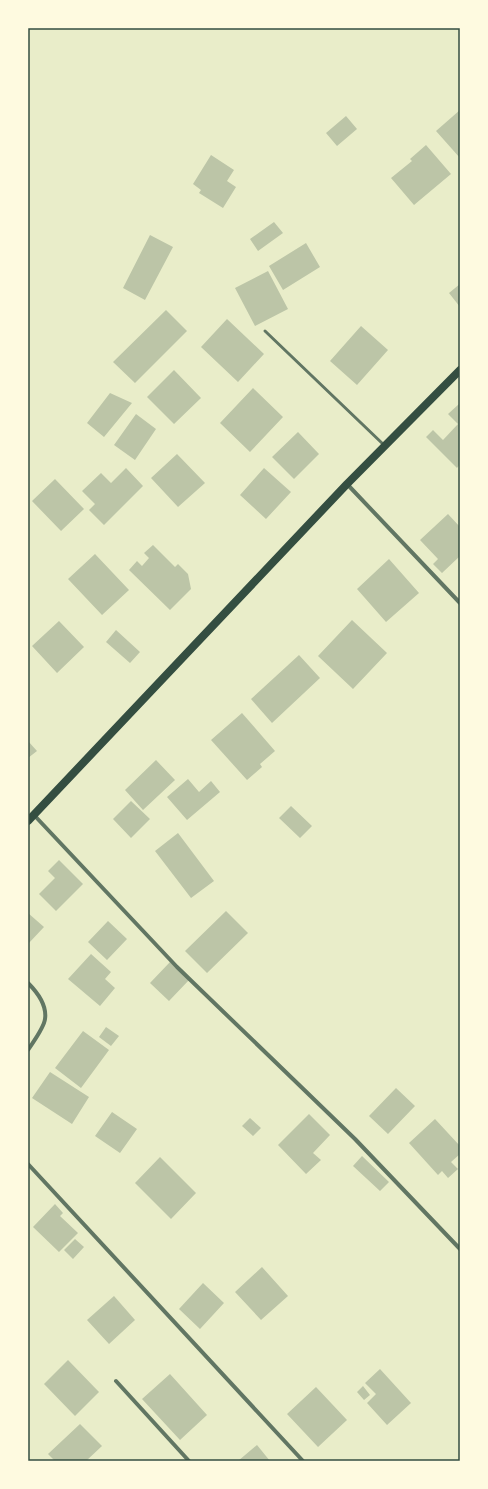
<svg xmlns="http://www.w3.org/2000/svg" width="488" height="1489" font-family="Manrope,sans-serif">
<rect width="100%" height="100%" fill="#e9edc9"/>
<path fill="#bcc5a7" d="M460,110V158L436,131Z
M346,116L357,129L337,146L326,133Z
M426,145L451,174L414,205L391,178L412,161L410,159Z
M211,155L234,170L227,181L236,187L223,208L199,193L201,190L193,184Z
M274,222L283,233L258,251L250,239Z
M150,235L173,247L145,300L123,288Z
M306,243L320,267L283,290L269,266Z
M268,271L288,309L255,326L235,288Z
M460,284V307L449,293Z
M166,310L187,331L135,383L113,362Z
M227,319L264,354L238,382L201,347Z
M361,326L388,350L357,385L330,361Z
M174,370L201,398L174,424L147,397Z
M253,388L283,417L250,452L220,423Z
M110,393L132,403L104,437L87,423Z
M459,404L460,406V464L457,468L426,437L433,430L443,440L458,424L448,414Z
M136,414L156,429L135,460L114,445Z
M298,432L319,454L294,479L272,457Z
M177,454L205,483L178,507L151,478Z
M126,468L143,486L104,525L89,510L95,504L82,491L101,473L111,483Z
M264,468L291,492L266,519L240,495Z
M55,479L84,509L61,531L32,501Z
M448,514L460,527V556L442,573L433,564L438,559L420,540Z
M153,545L175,567L178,564L188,574L191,589L170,610L129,570L137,561L142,566L149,558L144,553Z
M95,554L129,590L102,615L68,579Z
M389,559L419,593L386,622L357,589Z
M352,620L387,653L353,689L318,656Z
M59,621L84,647L57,673L32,646Z
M116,630L140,652L130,663L106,642Z
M299,655L320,678L272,723L251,699Z
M242,713L275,751L260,764L262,767L247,780L211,740Z
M28,741L37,751L28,758Z
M156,760L175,780L143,810L125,790Z
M188,779L199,792L211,781L220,792L187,820L167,797Z
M131,801L150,819L131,838L113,819Z
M291,806L312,826L300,838L279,818Z
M178,833L214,881L191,898L155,851Z
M59,860L83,884L56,911L39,894L55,878L48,871Z
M226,911L248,933L207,973L185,951Z
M28,913L44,927L28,944Z
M108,921L127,939L107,960L88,942Z
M91,954L111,972L105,979L115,988L100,1006L68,979Z
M170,962L189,980L169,1001L150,983Z
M106,1027L119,1036L111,1046L99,1037Z
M83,1031L109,1050L81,1088L55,1068Z
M50,1072L89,1097L72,1124L32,1098Z
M396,1088L415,1106L388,1134L369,1116Z
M112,1112L137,1129L120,1153L95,1136Z
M309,1114L330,1135L313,1153L321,1160L306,1174L278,1145Z
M250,1118L261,1128L253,1136L242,1126Z
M435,1119L460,1146V1154L451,1162L458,1169L448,1178L442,1171L438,1175L409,1143Z
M362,1156L389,1182L380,1191L353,1166Z
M160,1157L196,1193L171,1219L135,1183Z
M55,1204L63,1213L60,1216L78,1233L59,1252L33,1227Z
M75,1239L84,1247L73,1259L64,1250Z
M262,1267L288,1296L261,1320L235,1292Z
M203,1283L224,1303L200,1329L179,1309Z
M114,1296L135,1320L109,1344L87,1320Z
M68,1360L99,1392L75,1416L44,1384Z
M380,1369L411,1403L387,1425L367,1403L376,1394L365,1383Z
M170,1374L207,1415L180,1440L142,1399Z
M363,1386L370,1395L364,1400L357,1392Z
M316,1387L347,1420L318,1447L287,1414Z
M80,1424L102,1446L86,1461H55L48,1454Z
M257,1445L270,1461H238Z"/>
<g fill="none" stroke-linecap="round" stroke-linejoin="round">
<path stroke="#617663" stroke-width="3" d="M265,331L384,445"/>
<path stroke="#617663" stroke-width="4" d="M347,484L460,603
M34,815L177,967L355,1139L460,1249
M28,983C37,992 47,1006 45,1019C44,1028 33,1042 28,1050
M28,1164L303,1461
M116,1381L189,1461"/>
<path stroke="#344e41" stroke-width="8" d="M28,821L347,484L460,370"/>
</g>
<rect width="488" height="1489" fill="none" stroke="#fefae0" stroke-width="58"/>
<rect x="29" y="29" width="430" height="1431" fill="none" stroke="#344e41" stroke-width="1.5"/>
</svg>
